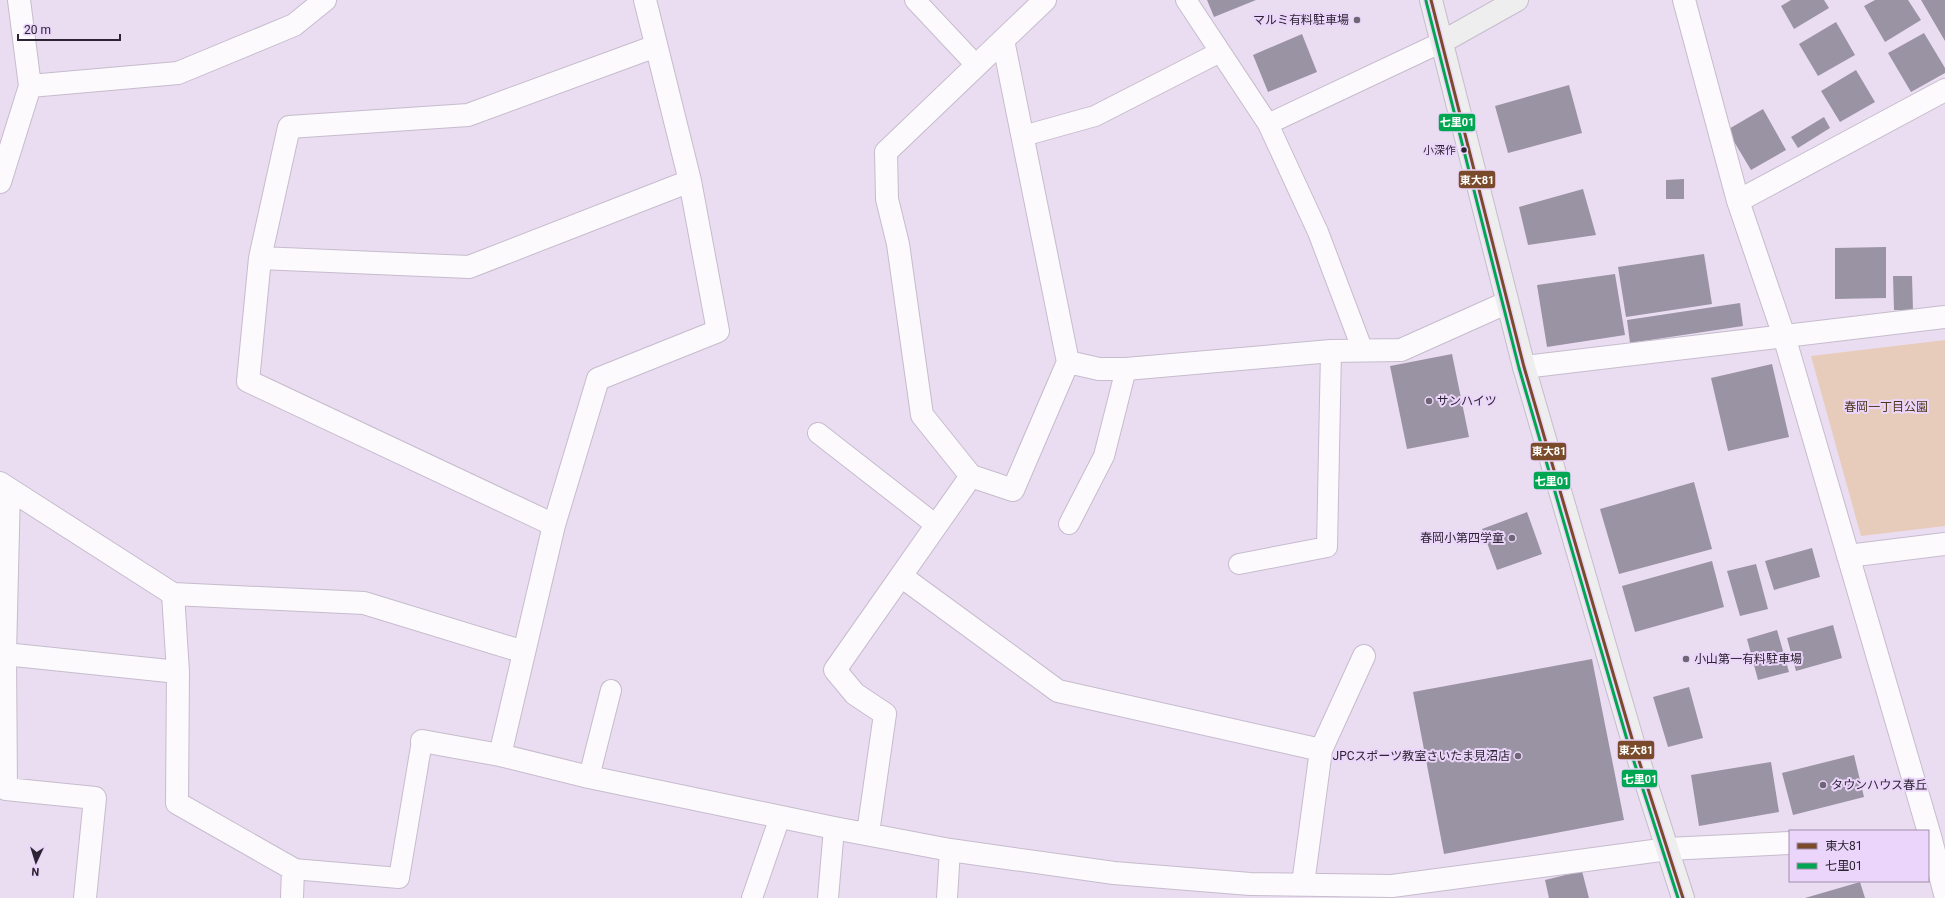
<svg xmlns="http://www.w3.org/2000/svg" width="1945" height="898" font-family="Roboto,'Noto Sans JP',sans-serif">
<rect width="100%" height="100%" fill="#eaddf2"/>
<path fill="#e8ccbb" d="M1945,340V526L1861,536L1811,356Z"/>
<path fill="#9a93a3" d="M1207,0H1256L1214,17Z
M1791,0H1824L1829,8L1794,29L1781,6Z
M1875,0H1908L1921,20L1885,42L1864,6Z
M1921,0H1945V41Z
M1836,22L1855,55L1818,76L1799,44Z
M1924,33L1945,68V73L1911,92L1888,53Z
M1302,34L1317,72L1268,92L1253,55Z
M1856,70L1875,102L1840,122L1821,91Z
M1569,85L1582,133L1508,153L1495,106Z
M1763,109L1786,150L1751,170L1727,130Z
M1824,117L1830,128L1798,148L1791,137Z
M1684,179V199H1666V180Z
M1583,189L1596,235L1528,245L1519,207Z
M1886,247V298L1835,299V248Z
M1704,254L1712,304L1626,317L1618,267Z
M1615,274L1625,335L1547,347L1537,285Z
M1893,276H1912L1913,310H1894Z
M1740,303L1743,326L1630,343L1627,320Z
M1452,354L1469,437L1407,449L1390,366Z
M1772,364L1789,437L1728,451L1711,378Z
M1694,482L1712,549L1619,574L1600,509Z
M1527,512L1542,554L1497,570L1482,529Z
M1812,548L1820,577L1774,590L1765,561Z
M1712,561L1724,607L1635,632L1622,586Z
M1756,564L1768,609L1740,616L1727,571Z
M1833,625L1842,658L1796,671L1787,638Z
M1777,630L1789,672L1758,680L1747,639Z
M1592,659L1624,820L1444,854L1413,692Z
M1689,687L1703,738L1668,747L1653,697Z
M1854,755L1864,797L1793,815L1782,773Z
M1771,762L1779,812L1699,826L1691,775Z
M1582,871L1589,898H1549L1545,880Z
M1860,882L1865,898H1805Z"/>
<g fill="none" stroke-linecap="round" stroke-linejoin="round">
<defs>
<path id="lane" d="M915,0L976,65
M1186,0L1268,124L1318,232L1363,351
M1268,124L1442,42
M1023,136L1095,116L1220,52
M818,433L936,525
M1069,524L1104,456L1126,369
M1239,564L1327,547L1331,351
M589,777L611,690
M293,869L399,878L422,741
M752,898L780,817
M828,898L834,828
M947,898L950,850"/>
<path id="street" d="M1045,0L886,152L887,199L898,244L922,415L971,476L1013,490L1068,362
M1684,0L1738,201L1784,336L1930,836L1945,894
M1003,40L1068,362L1099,369H1126L1331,351L1401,350L1506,303
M30,86L178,73L294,25L325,0
M0,182L30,86L19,0
M1738,201L1945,90
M260,258L469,267L690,181
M1524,367L1945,317
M0,483L173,594L364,603L524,652
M9,489L5,654L6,789L95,798L85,898
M554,525L248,381L260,258L289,127L468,115L656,46
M1848,556L1945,544
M901,576L1058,691L1321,750
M173,594L178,672L177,803L293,869L292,898
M5,654L178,672
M422,741L500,755L589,777L834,828L950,850L1114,873L1250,884L1392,886L1668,849L1790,843
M500,755L554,525L598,379L718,331L690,181L645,0
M868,833L885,714L855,694L835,670L971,476
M1303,884L1321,750L1364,656"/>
<path id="secondary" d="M1431,0L1524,367L1633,742L1683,898
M1442,42L1517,0"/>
</defs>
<use href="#lane" stroke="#c6bccd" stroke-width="22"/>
<use href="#street" stroke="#c6bccd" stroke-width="24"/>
<use href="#secondary" stroke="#c6bccd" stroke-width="24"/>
<use href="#lane" stroke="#fcfafd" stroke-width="20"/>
<use href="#street" stroke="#fcfafd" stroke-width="22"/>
<use href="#secondary" stroke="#eee" stroke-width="22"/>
<defs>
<path id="bus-1" d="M1431,0L1524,367L1633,742L1683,898"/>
<path id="bus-2" d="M1426,1L1519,368L1628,743L1678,898"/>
</defs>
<use href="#bus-1" stroke="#ebd5fa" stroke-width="6"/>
<use href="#bus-2" stroke="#ebd5fa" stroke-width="6"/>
<use href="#bus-1" stroke="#7a4b2a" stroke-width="3"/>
<use href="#bus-2" stroke="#00a651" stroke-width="3"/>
</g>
<g fill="#6e6575" stroke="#ebd5fa" stroke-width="1.5">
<circle cx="1357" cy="20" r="4"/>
<circle cx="1429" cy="401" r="4"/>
<circle cx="1512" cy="538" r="4"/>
<circle cx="1686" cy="659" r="4"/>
<circle cx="1518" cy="756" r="4"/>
<circle cx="1823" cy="785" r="4"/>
</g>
<circle fill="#2c2432" stroke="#ebd5fa" stroke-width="1.5" cx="1464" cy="150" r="3.5"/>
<g text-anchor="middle" stroke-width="4" stroke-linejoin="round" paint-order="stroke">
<g font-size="11" fill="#2c2432" stroke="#ebd5fa" text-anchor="end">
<text x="1456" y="154">小深作</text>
</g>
<g font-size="12" fill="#2c2432" stroke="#ebd5fa" text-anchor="end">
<text x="1349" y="24">マルミ有料駐車場</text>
<text x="1437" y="405" text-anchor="start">サンハイツ</text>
<text x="1504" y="542">春岡小第四学童</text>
<text x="1694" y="663" text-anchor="start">小山第一有料駐車場</text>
<text x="1510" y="760">JPCスポーツ教室さいたま見沼店</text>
<text x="1831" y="789" text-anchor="start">タウンハウス春丘</text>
</g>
<g font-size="12" fill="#4e371b" stroke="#ebd5fa">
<text x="1886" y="411">春岡一丁目公園</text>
</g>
</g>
<g stroke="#ebd5fa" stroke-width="1.5">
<rect x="1438" y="113" width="38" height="19" rx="4" fill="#00a651"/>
<rect x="1458" y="170" width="38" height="19" rx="4" fill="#7a4b2a"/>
<rect x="1530" y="442" width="37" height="19" rx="4" fill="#7a4b2a"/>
<rect x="1533" y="471" width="38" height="19" rx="4" fill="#00a651"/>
<rect x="1617" y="740" width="38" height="20" rx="4" fill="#7a4b2a"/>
<rect x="1621" y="769" width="37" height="19" rx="4" fill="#00a651"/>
</g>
<g font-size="11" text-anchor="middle" font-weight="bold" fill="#fff">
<text x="1457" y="126">七里01</text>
<text x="1477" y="184">東大81</text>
<text x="1549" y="455">東大81</text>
<text x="1552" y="485">七里01</text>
<text x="1636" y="754">東大81</text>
<text x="1640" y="783">七里01</text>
</g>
<rect x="1789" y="830" width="140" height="52" fill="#ebd5fa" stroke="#9f8eaa"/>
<rect x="1797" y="843" width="20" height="6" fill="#7a4b2a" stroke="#9f8eaa"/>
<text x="1825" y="850" font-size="12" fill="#2c2432">東大81</text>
<rect x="1797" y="863" width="20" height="6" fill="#00a651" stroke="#9f8eaa"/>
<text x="1825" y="870" font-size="12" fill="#2c2432">七里01</text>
<g transform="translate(36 862) rotate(184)" stroke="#ebd5fa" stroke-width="3" paint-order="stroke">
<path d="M0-3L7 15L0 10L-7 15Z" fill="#2c2432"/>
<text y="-6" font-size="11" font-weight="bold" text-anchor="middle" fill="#2c2432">N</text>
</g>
<path d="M18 34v6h102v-6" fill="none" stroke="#2c2432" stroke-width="2"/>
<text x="24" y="34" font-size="12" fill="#2c2432" stroke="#ebd5fa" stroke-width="3" paint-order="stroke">20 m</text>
</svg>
